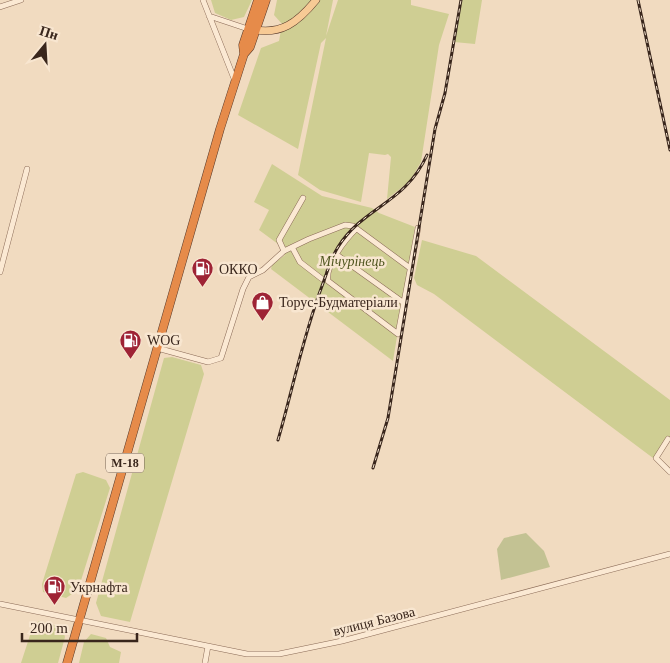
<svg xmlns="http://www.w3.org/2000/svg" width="670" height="663" font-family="'Times New Roman',serif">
<rect width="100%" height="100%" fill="#f1dbc0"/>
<path fill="#cfce93" d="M211,0H252L244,17L231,20L215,13Z
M277,0H333L326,36L338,0H411V5L449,14L439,45L421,162L410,181L387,199L391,157L388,154L385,155L369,153L361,202L320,190L298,175L326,38L321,43L298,149L238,115L261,48L279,41L282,24L274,15Z
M460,0H482L475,44L454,42Z
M272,164L322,196L372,208L379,213L415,227L393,361L271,269L272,265L285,255L278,244L259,230L269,210L254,202Z
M422,240L476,256L670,400V437L653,458L434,294L417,285L414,278Z
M172,357L201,365L204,374L130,622L101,616L96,603L164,358Z
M83,472L106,480L110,488L78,590L66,598L43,592L42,584L76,474Z
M39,621L62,627L65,637L58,663H21L33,626Z
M91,634L106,638L110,647L121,652L119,663H79L84,642Z"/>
<path fill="#c3c293" d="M526,533L544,551L550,567L501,580L497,549L504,538Z"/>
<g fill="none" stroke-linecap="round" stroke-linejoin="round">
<defs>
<path id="minor" d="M203,0L235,81
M0,7L21,0
M209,16L248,29
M356,229C345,240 325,265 328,281L398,334L418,228
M292,247L300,262L322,279
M284,251L279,240L303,198
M337,255L404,303
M0,272L27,169
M157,348L208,362L221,358L243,289L249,277L263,270L284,251L309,239L345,225L353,226L410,268
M668,439L656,458L670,472
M0,604L247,654H279L342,641L670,554
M205,663L208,646"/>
<path id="major" d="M251,29C281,36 298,22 316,0"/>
<path id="highway" d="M244,54L243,45L258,0
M67,663L220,129L244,54L250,47L266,0"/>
</defs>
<use href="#minor" stroke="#8b6b57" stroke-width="6"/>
<use href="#major" stroke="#583a2b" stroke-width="8"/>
<use href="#highway" stroke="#583a2b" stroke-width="9"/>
<use href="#minor" stroke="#fbe9d3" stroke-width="5"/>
<use href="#major" stroke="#f7ca95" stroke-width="7"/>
<use href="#highway" stroke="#e68b4a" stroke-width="8"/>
<defs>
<path id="rail" d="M638,0L670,150
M278,440C293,388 303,336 322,286C327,273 331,258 338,247C364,206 405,204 427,155
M373,468L388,418L435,129L445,93L461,0"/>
</defs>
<use href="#rail" stroke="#39261c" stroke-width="3"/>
<use href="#rail" stroke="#f8e6d0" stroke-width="1" stroke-dasharray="4" stroke-linecap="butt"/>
</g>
<defs>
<symbol id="fuel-pin" viewBox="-11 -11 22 30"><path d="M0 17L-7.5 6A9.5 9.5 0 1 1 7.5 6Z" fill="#9e2335" stroke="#f8e6d0"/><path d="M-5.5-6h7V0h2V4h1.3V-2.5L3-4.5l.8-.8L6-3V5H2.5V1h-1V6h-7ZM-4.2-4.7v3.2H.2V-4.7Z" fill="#fff"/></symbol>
<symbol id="shop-pin" viewBox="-11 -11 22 30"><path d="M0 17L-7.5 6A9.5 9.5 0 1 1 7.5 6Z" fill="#9e2335" stroke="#f8e6d0"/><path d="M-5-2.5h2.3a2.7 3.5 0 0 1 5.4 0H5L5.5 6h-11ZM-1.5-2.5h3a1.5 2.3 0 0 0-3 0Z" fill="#fff"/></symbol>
</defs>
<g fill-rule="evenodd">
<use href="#fuel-pin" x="190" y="256" width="25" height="34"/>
<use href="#shop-pin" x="250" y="290" width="25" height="34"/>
<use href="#fuel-pin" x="118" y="328" width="25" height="34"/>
<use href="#fuel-pin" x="42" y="574" width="25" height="34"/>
</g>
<g text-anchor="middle" stroke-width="5" stroke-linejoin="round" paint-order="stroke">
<rect fill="#f8e6d0" stroke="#726052" stroke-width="1" x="106" y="453.5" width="38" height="19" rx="4"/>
<g font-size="12" font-weight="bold" fill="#39261c">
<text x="125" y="467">М-18</text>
</g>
<g font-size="14" font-style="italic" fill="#515721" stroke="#f8e6d0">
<text x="352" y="266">Мічурінець</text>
</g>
<g font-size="14" fill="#39261c" stroke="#f8e6d0" text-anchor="start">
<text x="219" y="274">ОККО</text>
<text x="279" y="307">Торус-Будматеріали</text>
<text x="147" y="345">WOG</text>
<text x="70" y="592">Укрнафта</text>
</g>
<g font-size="14" fill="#39261c" stroke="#f8e6d0">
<text transform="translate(374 621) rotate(-14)" y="5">вулиця Базова</text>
</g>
</g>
<g transform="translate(45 45) rotate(18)" stroke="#f8e6d0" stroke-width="4" paint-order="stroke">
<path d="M0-4L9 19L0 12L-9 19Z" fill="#39261c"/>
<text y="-8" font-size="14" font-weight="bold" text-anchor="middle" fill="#39261c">Пн</text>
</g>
<path d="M22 633v8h115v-8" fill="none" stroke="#39261c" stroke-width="2.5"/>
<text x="30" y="633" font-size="15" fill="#39261c" stroke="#f8e6d0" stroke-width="4" paint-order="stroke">200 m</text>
</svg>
